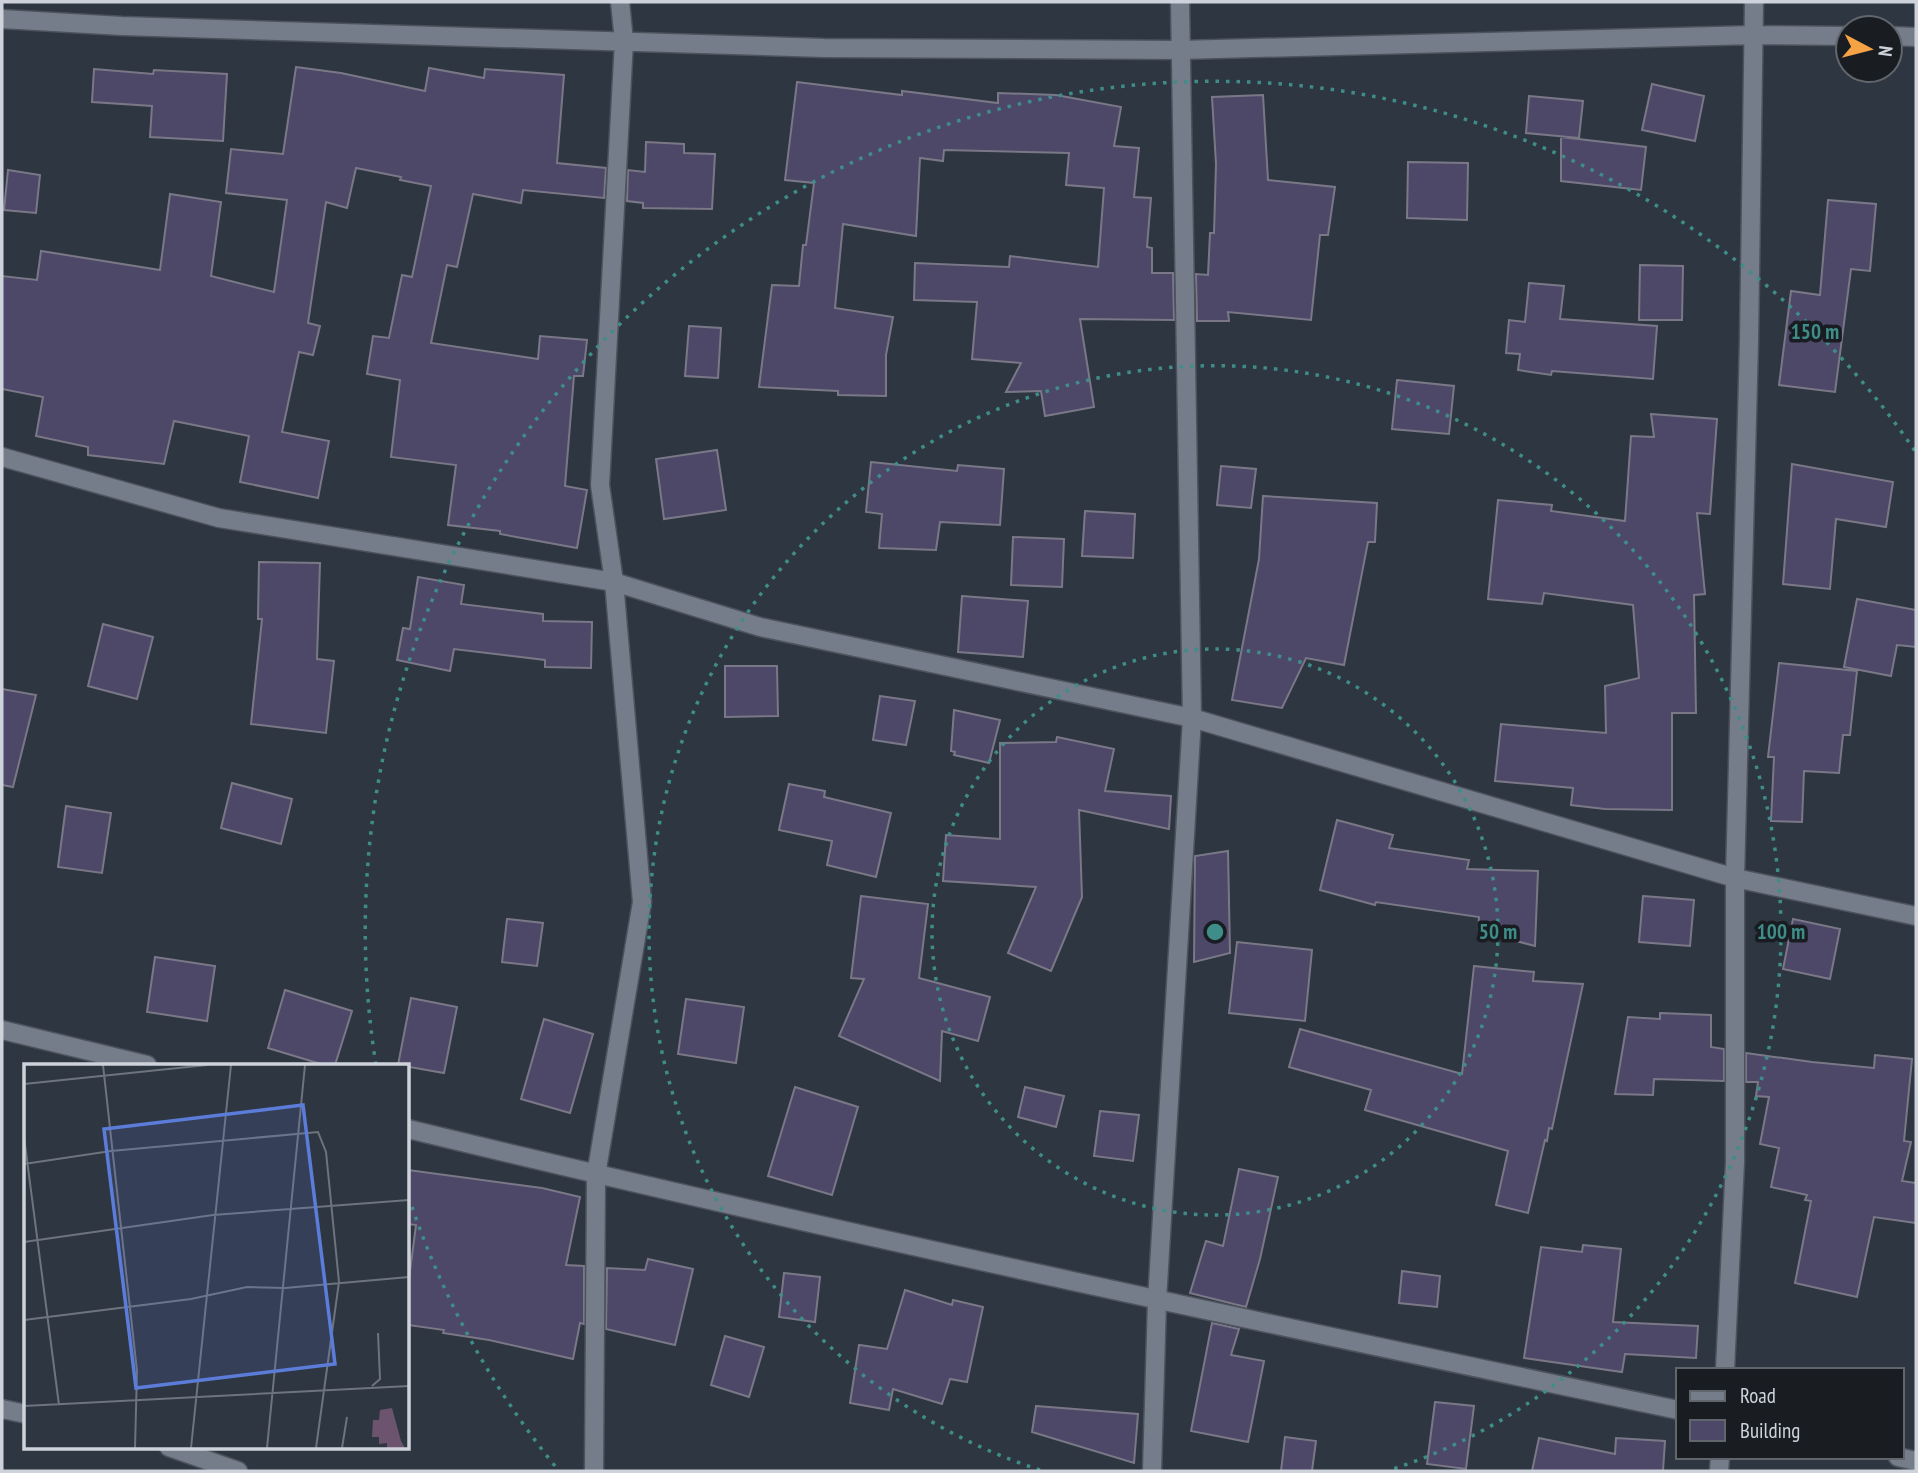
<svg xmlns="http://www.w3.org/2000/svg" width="1918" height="1473" font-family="'PT Sans Narrow',sans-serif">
<rect width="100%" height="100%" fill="#2e3641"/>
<path fill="#4d4768" stroke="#7a7887" stroke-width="2" d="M296,67L341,73L425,91L429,68L484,78L485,69L564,75L557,163L606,168L604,198L523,190L521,203L473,194L457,267L447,265L431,343L538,359L540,336L587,340L583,376H574L565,486L587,490L577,548L500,534V531L448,525L456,465L391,457L400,380L367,374L373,336L389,338L402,275L412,277L431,186L400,180L401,177L356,168L347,208L326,202L308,323L320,326L313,355L299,352L282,432L329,441L318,498L240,482L249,436L174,421L164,464L88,455V447L36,436L43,397L2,389V276L37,280L41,251L160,270L170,194L221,202L211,276L274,292L287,200L226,193L231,149L283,154Z
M94,69L153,74L154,70L227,74L223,141L150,137L152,106L92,102Z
M797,82L902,95V91L998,103V93L1056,95L1121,107L1114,146L1139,148L1134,197L1151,198L1147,247L1152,248V273H1173L1174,320L1080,319L1094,407L1045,416L1041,391L1006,392L1021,363L972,359L977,302L914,300L915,263L1009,267L1010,256L1098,267L1104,188L1066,185L1069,153L944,150L943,161L920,158L916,236L843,224L835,308L893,317L886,355V396L838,395V391L759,387L772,285L799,286L803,245H806L814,183L785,180Z
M1652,84L1704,96L1695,141L1642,130Z
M1263,95L1268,180L1335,187L1328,235H1320L1311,320L1228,312L1229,321H1197L1196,274L1208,275L1210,233H1214L1216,164L1212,97Z
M1529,96L1583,101L1579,138L1526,133Z
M1561,137L1646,147L1641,190L1561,181Z
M646,142L684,144V153L715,154L712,209L643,208V203L627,201L628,170L645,172Z
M1408,162L1468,163L1467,220L1407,218Z
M8,170L40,175L36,213L4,210Z
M1828,200L1876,204L1870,271L1851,269L1835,392L1779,385L1791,291L1820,295Z
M1640,265L1683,266L1682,320H1639Z
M1529,283L1564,286L1560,319L1657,326L1653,379L1552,371L1551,375L1518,370L1520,354L1506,353L1509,320L1525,322Z
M689,326L721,328L718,378L685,376Z
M1397,380L1454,386L1449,434L1392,429Z
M1651,414L1717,419L1710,514L1697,513L1705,594L1694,595L1696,713H1672V810L1605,809L1571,805L1573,788L1495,781L1501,724L1606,733L1605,686L1639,678L1633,605L1544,593L1542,604L1488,599L1498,500L1552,505L1551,511L1625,521L1631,436L1654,437Z
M717,450L726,510L664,519L656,459Z
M871,462L957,471L958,465L1004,469L1000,525L940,522L936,550L879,548L882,514L866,512Z
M1792,464L1893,482L1886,527L1836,519L1830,589L1783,584Z
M1221,466L1256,469L1251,508L1217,505Z
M1263,496L1377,503L1375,542H1368L1344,665L1306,658L1282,708L1232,700L1259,559Z
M1085,511L1135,514L1133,558L1082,556Z
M1013,537L1064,539L1062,587L1011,585Z
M259,562L320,563L317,659L334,661L326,733L251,724L262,619H258Z
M418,577L464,585L461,604L543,614V621L592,622L591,668L545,667V660L454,649L450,671L397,660L403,628L410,629Z
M962,596L1028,601L1023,657L958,652Z
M1857,599L1916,610V647L1897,645L1891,676L1844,667Z
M103,624L153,637L137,699L88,686Z
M1779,663L1857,671L1850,735H1843L1839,773L1804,771L1802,822L1771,821L1774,757H1768Z
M725,666H777L778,716L725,717Z
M2,689L36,695L13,787L2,785Z
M880,696L915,701L906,745L873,740Z
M954,710L1000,720L989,763L954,755L955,752L951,751Z
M1057,737L1114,749L1105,791L1171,796L1169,829L1079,810L1082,897L1051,971L1008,953L1036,887L943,881L946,835L1000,839V743L1056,742Z
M232,783L292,799L281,844L221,828Z
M789,784L825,791L824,797L891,813L876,877L827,865L832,841L779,830Z
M66,806L111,813L102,873L58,867Z
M1337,820L1393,835L1389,848L1469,860L1467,869L1538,871L1535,946L1478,931L1479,917L1376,902L1375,905L1320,890Z
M1228,851L1230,953L1194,962L1195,856Z
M861,896L928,904L919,978L990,997L978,1041L942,1031L940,1081L839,1036L864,979L851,978Z
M1643,896L1694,900L1690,946L1639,942Z
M507,919L543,923L537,966L502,962Z
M1793,919L1840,929L1830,979L1783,969Z
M1237,942L1312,950L1305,1021L1229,1013Z
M155,957L215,966L207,1021L147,1012Z
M1474,966L1534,972L1533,981L1583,984L1552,1129L1549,1128L1547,1141L1545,1140L1528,1213L1496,1205L1508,1151L1365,1110L1371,1090L1289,1067L1300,1029L1462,1074Z
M285,990L352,1011L335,1065H324L268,1048Z
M411,998L457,1007L444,1073L398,1065Z
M686,999L744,1007L736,1063L678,1054Z
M1660,1013L1711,1015V1047L1724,1049V1081L1654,1079L1653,1095L1615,1094L1628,1017L1660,1019Z
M544,1019L593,1034L570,1113L521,1099Z
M1746,1053L1812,1062L1874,1068L1875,1055L1912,1059L1904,1141L1911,1142L1902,1181L1916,1183V1223L1874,1217L1857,1297L1795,1283L1811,1201L1805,1200L1807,1195L1771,1187L1779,1148L1760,1144L1769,1097L1756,1096L1758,1082H1746Z
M795,1087L858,1107L832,1195L768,1176Z
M1025,1087L1064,1096L1056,1127L1018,1117Z
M1100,1111L1139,1115L1133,1161L1094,1156Z
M1239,1169L1278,1177L1260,1259L1246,1307L1190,1293L1206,1241L1223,1246Z
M408,1170L542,1188L580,1197L566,1265L584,1266V1324L580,1323L573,1359L489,1340L443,1333L444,1330L408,1325V1287L416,1225L408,1224Z
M1583,1245L1621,1249L1613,1322L1698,1326L1696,1358L1625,1354L1622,1372L1524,1358L1541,1247L1582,1252Z
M648,1259L693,1269L675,1345L606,1329L607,1268L645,1270Z
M1402,1271L1440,1276L1437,1307L1399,1303Z
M784,1273L820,1277L815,1322L779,1317Z
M905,1290L952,1305L953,1300L983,1307L967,1382L950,1379L942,1404L893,1389L889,1410L850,1403L859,1345L887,1349Z
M1212,1323L1239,1329L1231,1355L1264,1361L1248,1442L1191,1431Z
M725,1336L764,1347L749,1397L711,1385Z
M1435,1402L1474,1406L1466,1469L1427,1464Z
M1036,1406L1138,1414L1134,1463L1032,1432Z
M1285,1437L1316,1441L1312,1471H1281Z
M1539,1438L1615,1454L1616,1438L1665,1441L1663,1471H1532Z"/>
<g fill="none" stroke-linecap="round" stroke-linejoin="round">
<defs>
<path id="minor" d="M2,19L122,26L824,48L1180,50L1754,35L1848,36
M1890,36L1916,37
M2,457L219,518L614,582L760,627L1192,718L1735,878L1916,916
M2,1030L147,1065
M408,1129C829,1231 1254,1321 1678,1410
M1725,1370L1735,1162V878L1749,341L1754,2
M2,1409L26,1414
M169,1447L238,1471
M1898,1457L1916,1461
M594,1471L596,1175L642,902L614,582L600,485L624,41L620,2
M1152,1471L1157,1301L1192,718L1180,2
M1719,1471L1720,1457"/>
</defs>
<use href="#minor" stroke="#4d535d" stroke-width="21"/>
<use href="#minor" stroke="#757d8a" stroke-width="18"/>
</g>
<g fill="none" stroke="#3f8d89" stroke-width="3.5" stroke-dasharray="3.5 7">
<circle cx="1215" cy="932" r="283"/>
<path d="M1040 1470A566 566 0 1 1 1390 1470"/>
<path d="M555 1466A849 849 0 0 1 410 1201M376 1065A849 849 0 0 1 1915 451"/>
</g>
<g transform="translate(24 1064)">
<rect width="385" height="385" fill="#2e3641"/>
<path d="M368,344L377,377L381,384H363V379L355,380V373H348L349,356H355L356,346Z" fill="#6d546e"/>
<path fill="none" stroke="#6e747e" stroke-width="2" d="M79,1L113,307L111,384M0,20L183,1M0,73L35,341M0,100L87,87L294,68L302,88L315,218L292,384M0,178L189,151L385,136M0,256L167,235L223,223L261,224L385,213M348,322L356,315L354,269M0,342L385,322M167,384L207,1M243,384L281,1M318,384L323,353"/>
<path fill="#5b7cd9" fill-opacity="0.15" stroke="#5b7cd9" stroke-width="3.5" d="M279,41L311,300L112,324L80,65Z"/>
<rect width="385" height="385" fill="none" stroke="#ced2da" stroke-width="3.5"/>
</g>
<circle cx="1215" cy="932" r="10" fill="#3f8d89" stroke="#191d22" stroke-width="3.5"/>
<g font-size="21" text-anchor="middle" font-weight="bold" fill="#3f8d89" stroke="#191d22" stroke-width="7" stroke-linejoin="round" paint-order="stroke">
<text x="1815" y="339">150 m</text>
<text x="1498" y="939">50 m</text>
<text x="1781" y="939">100 m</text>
</g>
<rect width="1918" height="1473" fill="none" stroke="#ced2da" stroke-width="7"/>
<rect x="1676" y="1368" width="228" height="91" fill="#191d22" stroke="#61656c" stroke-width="2"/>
<rect x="1690" y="1391" width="35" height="10" fill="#757d8a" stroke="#61656c" stroke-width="2"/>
<text x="1740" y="1403" font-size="21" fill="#ced2da">Road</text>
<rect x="1690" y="1420" width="35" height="21" fill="#4d4768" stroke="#61656c" stroke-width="2"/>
<text x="1740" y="1438" font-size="21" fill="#ced2da">Building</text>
<g transform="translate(1869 49) rotate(97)"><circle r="33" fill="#191d22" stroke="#61656c" stroke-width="2"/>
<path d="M0-5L12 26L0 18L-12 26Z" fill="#f5a345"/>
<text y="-10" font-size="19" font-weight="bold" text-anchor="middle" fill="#ced2da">N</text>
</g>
</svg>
